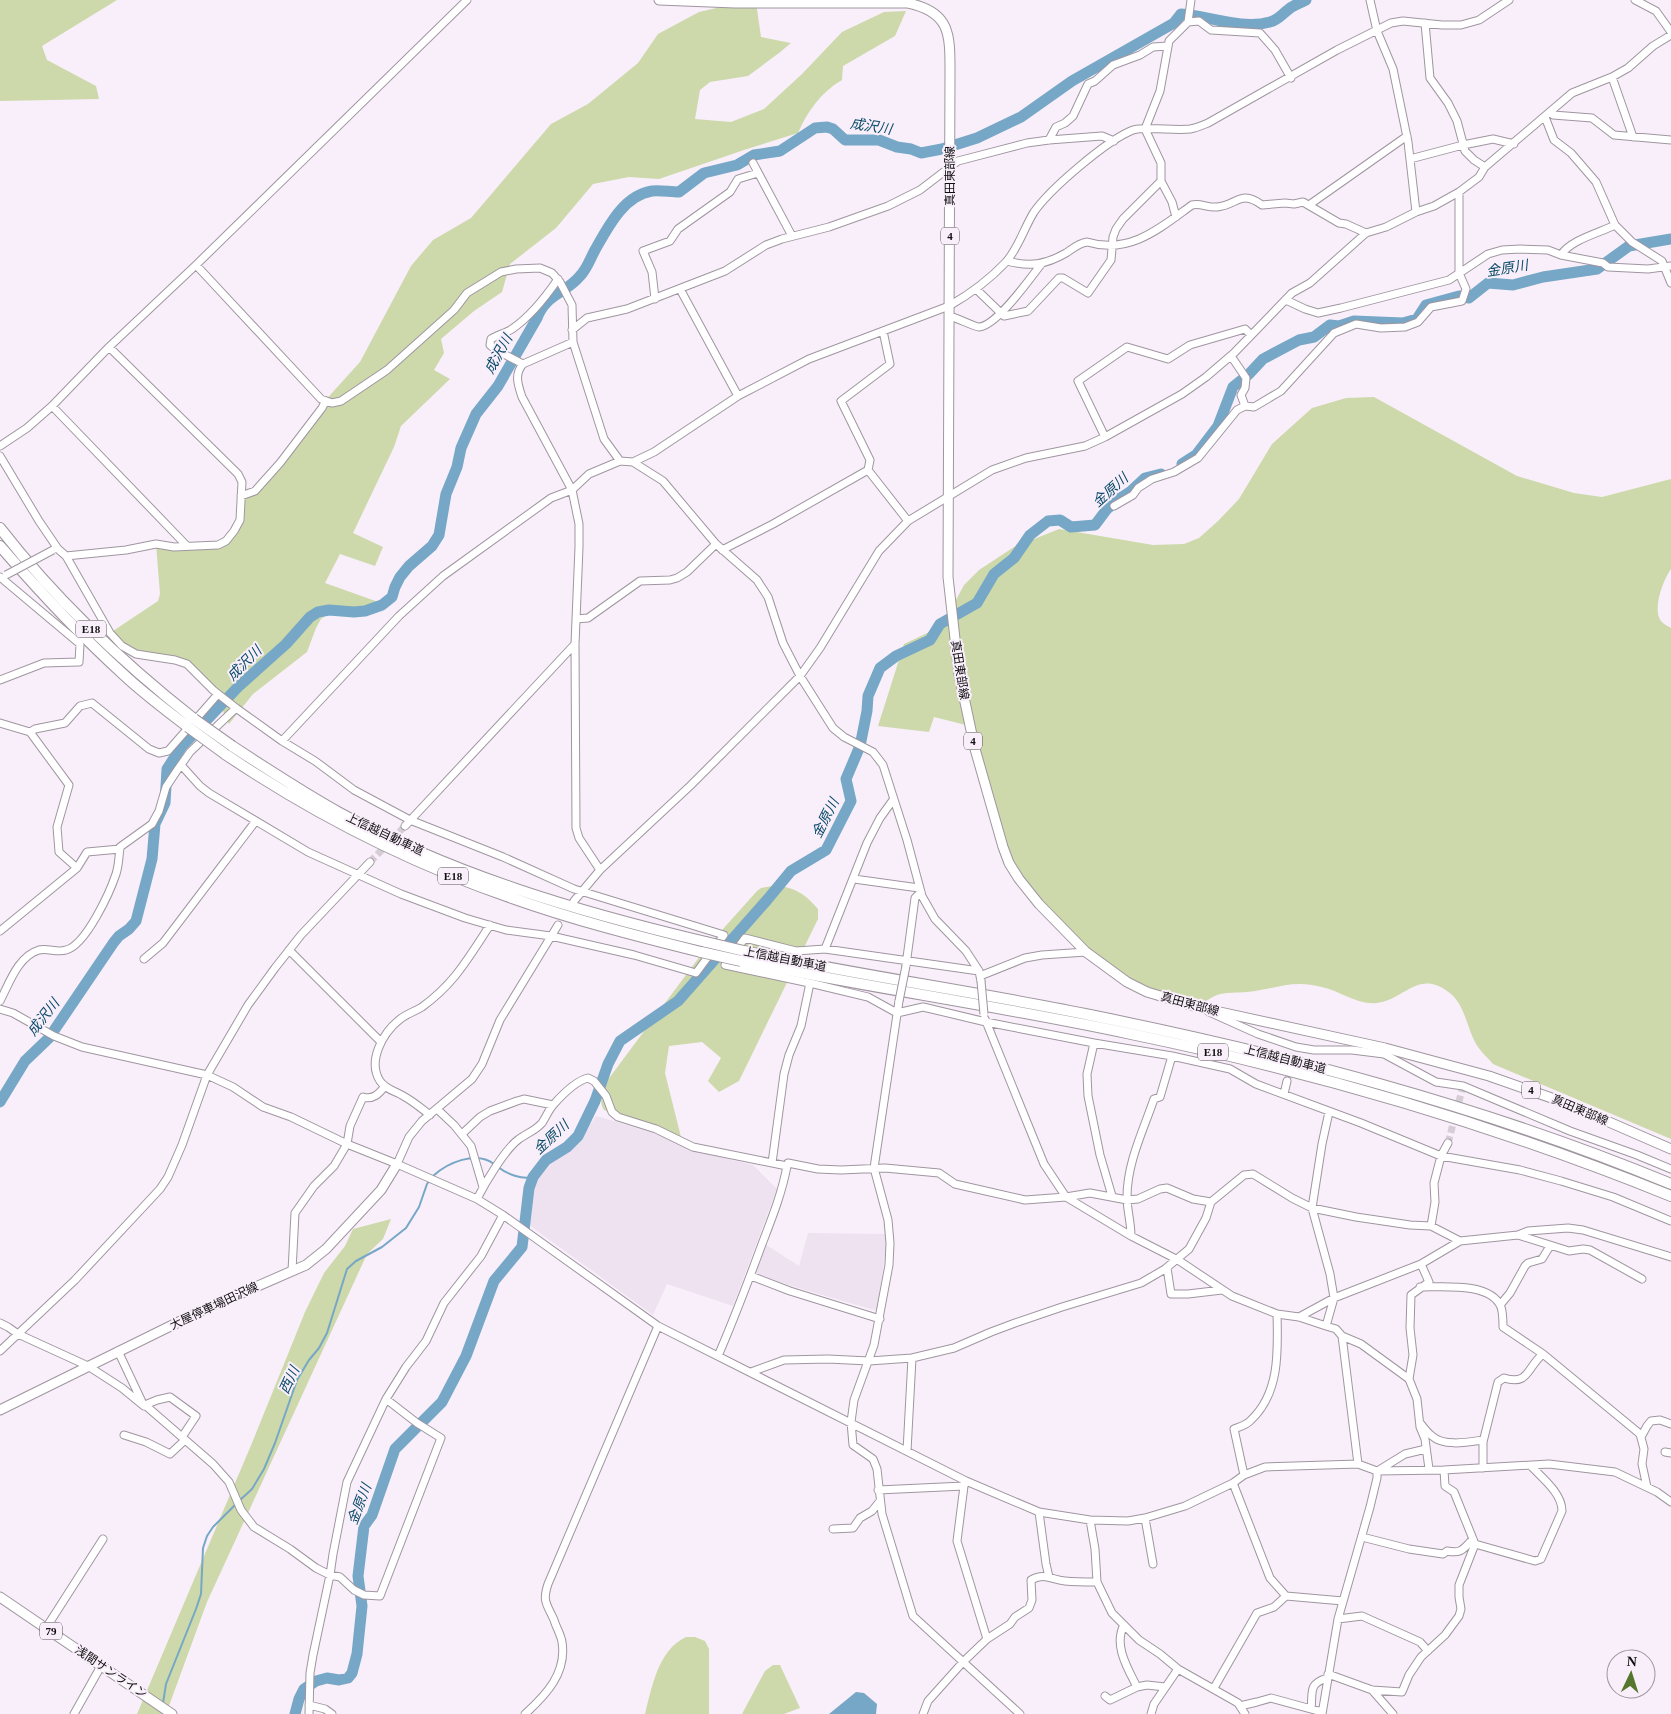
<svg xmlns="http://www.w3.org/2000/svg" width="1671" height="1714" font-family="'Times New Roman','Noto Sans JP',serif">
<rect width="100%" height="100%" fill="#f9effa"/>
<path fill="#eee1f0" d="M596,1116L648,1131L703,1153L753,1165L777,1189L733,1306L667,1284L653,1315L529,1225L533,1186L544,1167L579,1140Z
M808,1233L886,1234V1248L877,1309L874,1310L795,1287L755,1273L765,1244L799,1266Z"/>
<path fill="#cdd9aa" d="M0,0H117L42,46L47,60L96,86L99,99L0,101Z
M751,0L757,9L761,37L791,43L779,53L748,76L710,82L700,90L695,119L731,122L764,109L802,74L842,32L884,12L906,11L895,36L843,66L842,80C821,92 807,112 798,133L744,150L659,179L629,177L593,184L556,228L510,264L502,292L474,311L441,339L444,353L434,370L450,379L401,426L394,447L353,533L383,547L375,566L340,554L325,583L381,603L367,608L331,612L321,619L316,628L307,652L253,694L229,724L213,690L187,664L136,652L110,633L158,601L160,594L156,544L218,545L234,531L241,496L255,491L331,394L360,362L411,266L433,240L471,218L551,124L588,104L638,63L658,34L699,12Z
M1374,397L1517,476L1574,493L1602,497L1671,479V569C1663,580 1652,609 1661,621C1663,624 1668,626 1671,628V1139L1493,1064C1489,1059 1482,1053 1478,1047C1466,1029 1466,1003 1447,991C1418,970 1404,1000 1377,1003C1357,1005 1340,991 1322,987C1292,979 1276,989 1247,992C1238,993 1225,992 1217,995C1210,998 1203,1003 1197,1007L1147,992L1086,952L1009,863L970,726L934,717L929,732L878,726L904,644L942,626L964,585L979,570L1014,547L1059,529L1153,545L1184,544L1199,538L1218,521L1239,499L1272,444L1312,408L1346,398Z
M778,885C798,890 804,893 818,909V919L739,1081L719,1092L708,1081L721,1058L702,1042L669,1046L665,1073L682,1141L604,1110C598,1101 603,1091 607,1081L706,948L757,891L761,888Z
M391,1219L383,1239L367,1254L207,1602L166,1714H137L252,1443L305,1312L324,1273L345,1246L353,1229Z
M686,1637H695L705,1641L709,1649V1714H645C652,1687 658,1650 686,1637Z
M773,1665H780L800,1708L784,1714H742L765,1671Z"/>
<path fill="#76a7c6" d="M856,1692L864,1693L877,1704L876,1714H829Z"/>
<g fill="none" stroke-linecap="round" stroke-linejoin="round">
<path stroke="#76a7c6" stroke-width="2" d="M498,1167C507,1174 522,1180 533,1177
M433,1176C447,1163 476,1150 494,1164
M239,1501L252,1489L264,1469L275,1443L297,1380L309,1360L319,1348L327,1333L347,1269L356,1261L382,1247L406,1228L419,1207L427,1184L430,1180
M163,1703L166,1684L196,1609L201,1594L203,1548L207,1536L213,1527L236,1504"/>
<path stroke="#76a7c6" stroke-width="11" d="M1182,464L1196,455L1218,426L1233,387L1249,374L1263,359L1299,340L1314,337L1330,325L1339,326L1354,321L1403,323L1417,319L1426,305L1459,296L1469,298L1488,283L1513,285L1543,277L1597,269L1629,246L1671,239
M0,1102L25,1061L49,1038L55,1029L114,942L119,936L129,929L136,921L152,859L155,824L165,803L167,769L182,746L238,687L286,644L310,617L318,612L329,610L354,612L365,611L382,605L392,597L395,587L400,577L409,566L432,546L439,535L446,494L457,467L461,448L476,414L498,386L537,318C546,294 565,294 580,276C587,269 590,259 595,250C608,227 624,195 652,191C660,190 670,192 679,192L704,173L737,165L754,155L780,151L815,128L827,127L833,129L845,140H879L897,147L911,149L921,153L942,149L977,138L1021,117L1072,81L1174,23L1181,14C1209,16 1242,30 1270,22C1278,20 1282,14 1289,9C1293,5 1301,3 1306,0
M295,1714L299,1699L304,1689L316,1681L327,1678L339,1680L348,1678L352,1673L357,1654L362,1606L358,1576L364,1526L372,1515L395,1449L442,1402L466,1356L494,1281L522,1247L529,1188L533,1177L546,1160L567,1147L578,1136L595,1101L608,1064L620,1041L678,1001L767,900L791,871L826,850L851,801L846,779L860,746L867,711L868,696L880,668L896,656L930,640L940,624L977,603L994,574L1014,558L1030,535L1048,521L1060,520L1071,527L1095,525L1107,509L1119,499L1130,492L1145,478L1161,474"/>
<path stroke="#d6cdd7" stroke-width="7" stroke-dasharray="7 3.5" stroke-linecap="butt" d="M370,862L405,826
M1287,1081L1296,1047
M1448,1143L1463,1086"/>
<defs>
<path id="minor" d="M1370,0L1377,31L1393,69L1408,142L1416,212
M1635,0L1656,11L1671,32
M1188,22L1199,21L1211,30L1260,33L1275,50L1291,78
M1425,23L1430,78L1448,103L1457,121L1465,151L1474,160L1485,167
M1612,77L1633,137
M1551,112L1553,115L1592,118L1614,135L1671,140
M1545,117L1554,140L1571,153L1596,182L1615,225L1632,242L1662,261L1671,283
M1049,140L1056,127L1065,123L1073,116L1088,84L1095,81L1113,65L1140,55L1153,47L1168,46
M1410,159L1463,145L1493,139L1514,144
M753,163L792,236
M1309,205L1407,136
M1176,217L1172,202L1161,181V163L1145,129L1160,91L1169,41L1188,22L1191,0
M1561,255C1570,240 1599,233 1615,225
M1007,261C1030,267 1045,265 1066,253C1072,249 1079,243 1087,242C1130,255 1160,228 1192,205C1201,203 1208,208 1217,207C1238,205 1240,189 1262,205L1285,203L1294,204L1303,202L1339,223L1346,224L1366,233
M196,265L321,399L332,403L341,401L387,370L454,310L467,293L501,272L516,269L540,268L552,273L560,282L572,305L573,342L604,439L620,461
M680,289L738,396
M976,289L1004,316L1028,311L1059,278H1063L1088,293L1111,260L1113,237L1116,229L1123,219L1161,181
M655,299L652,272L643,251L670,241L678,229L730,192L738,179L758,173
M1286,300L1305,309L1318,313L1341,308L1449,280L1488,254L1502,250L1520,249L1548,250L1561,255L1603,263L1608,267L1648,269L1671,266
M949,316C955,317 975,327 979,327C997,326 1031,277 1042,263
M572,330L587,318L627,309L725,271L766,245L782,239L829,227L888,206L920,190L958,161L1027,143L1049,140L1102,136L1114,141
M573,342L523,364C514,374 518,385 522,397L572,490L579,524V547L575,644L576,828L579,838L600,870
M1231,356L1246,378L1245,388L1241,395L1245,406
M523,364L496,350L490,345L491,339C497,335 506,333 512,329C531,316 545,298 558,279
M52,406L187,546
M1105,437L1078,381L1127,347L1168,359L1190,345L1245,329L1251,335
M0,446L27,428L52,406L109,347L196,265L467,0
M0,456L39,521L58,549L66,556L110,633L122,646L136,654L175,660L187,664L213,690L236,708L282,741L315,761L354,790L410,820L503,857L574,889L724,935L696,973L634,955L551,936L506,930L465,918L401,894L308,852L209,793L200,786L181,765
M633,462L663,481L716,544L757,580L768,597L783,643L800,676L833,728L844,737L873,752L883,765L907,840L922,896L935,919L966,951L979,971L981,981
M868,470L870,460L841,401L890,364L883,331
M241,496L255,491L280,463L322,408L325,402
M1114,506L1133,495L1138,488L1152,479L1174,472L1198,458L1237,410L1245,406L1254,407L1281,391L1334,333L1356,324L1381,328L1405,327L1418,322L1431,307L1462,301L1466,289L1459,273V192
M722,550L773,524L868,470L908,521
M66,556L126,550L156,544L174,547L218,545L226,541L234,531L240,520L242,482L238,474L109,347
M0,577L80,644L79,662L44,663L0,680
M576,619L588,618L640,581L670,580L677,578L687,572L716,544
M0,723L30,732L69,785L57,827L59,852L77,868
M30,732L35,729L65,723L80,706L92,703L149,749L159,753L168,751L218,694
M282,741L399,616L443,576L551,498L572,490L589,474L620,461L633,462L654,452L738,396L809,359L949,306C970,294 990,279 1006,262C1019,247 1024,228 1034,212C1050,189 1107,140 1133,130C1145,126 1175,131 1190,129C1196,128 1203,125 1208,123L1337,50L1391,23L1403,21L1442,25H1461L1479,20L1509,0
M405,826L575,644
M854,879L919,888
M574,901L600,870L690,786L800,676L820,648L879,551L908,521L992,470L1026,458L1085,446L1105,437L1182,394L1206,377L1234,353L1292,293L1310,283L1366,233L1386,227L1416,212L1434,206L1459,192L1479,177L1485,167L1572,93L1612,77L1628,68L1653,46L1671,35
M0,931L77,868L87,852L120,849
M825,949L867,843L880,818L893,800
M289,950L381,1042
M144,959L163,943L255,822
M906,965L915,898L921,892
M979,971L825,949L796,951L745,938L725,965L814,984L868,997L897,1013L923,1007L986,1022L1094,1043L1172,1056L1230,1069L1256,1084L1361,1123L1441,1156L1520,1170L1561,1181L1613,1197L1671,1221
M980,976L1025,958L1042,955L1086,952
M0,1001C9,984 18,956 39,950C48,948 58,953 66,950C86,945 110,892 116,874C119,865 119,855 120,847L152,824L159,811L166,787L178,769L190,752L236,708
M899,1001L874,1168L888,1220L890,1243L889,1265L874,1345L854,1400L851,1422L853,1445L873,1459L877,1469L882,1514L913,1616L1020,1714
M0,1009L13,1013L54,1036L82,1047L207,1075L233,1087L263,1107L291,1117L347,1144L397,1164L477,1199L503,1215L658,1326L966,1481L1039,1512L1090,1520L1128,1521L1145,1518L1185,1506L1233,1483L1244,1475L1265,1467L1358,1464L1377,1471L1444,1470L1549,1464L1615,1472L1657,1492L1671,1502
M1209,1012L1258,1034L1296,1047L1314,1050H1352L1384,1054L1436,1082L1463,1086L1570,1131L1637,1155L1671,1169
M985,1019L1044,1164L1066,1197L1131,1236L1178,1260L1232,1296L1277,1314L1299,1317L1326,1326L1336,1329L1342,1336L1358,1464
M1094,1043L1087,1074L1088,1096L1100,1155L1112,1196
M1284,1094L1287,1081
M437,1109L454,1125L471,1146L483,1187
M430,1115C422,1109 414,1102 405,1097C396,1091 386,1090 380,1081C367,1061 383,1033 399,1020C406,1014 414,1012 422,1007C433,999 446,987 455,976C468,960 479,942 490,925
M462,1134L480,1117L490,1111L517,1101L524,1099L553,1105
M772,1163L784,1074L789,1055L801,1026L810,983
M397,1164L409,1137L422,1121L472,1079L482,1064L500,1020L558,925
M477,1199C485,1183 505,1149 519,1139C527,1133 535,1131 542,1123C546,1117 549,1109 554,1104C562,1095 576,1081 588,1078L594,1081L606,1096L612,1112L618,1117L656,1129L693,1147L787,1166L788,1163L818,1169L841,1170L885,1168L939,1173L955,1184L1025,1200L1066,1197L1090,1193L1127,1200L1138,1199L1160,1189L1167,1188L1193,1199L1211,1202
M1431,1226L1435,1202L1434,1183L1441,1156L1448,1143
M1518,1235L1569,1251L1583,1249L1590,1250L1642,1279
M1131,1236C1131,1222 1127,1210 1127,1197C1127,1163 1143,1131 1154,1099L1160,1097L1172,1056
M1421,1264L1429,1282L1411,1295L1410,1328L1413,1355L1409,1379L1417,1399L1420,1427L1425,1439L1429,1469
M1167,1268L1171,1294H1188L1222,1290
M292,1271L295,1213L314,1186L334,1166L347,1144L350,1126L363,1097C373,1100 379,1094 385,1086
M751,1276L790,1291L880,1319
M1420,1287C1442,1287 1491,1282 1501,1307C1503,1313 1503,1320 1503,1327L1543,1354L1640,1434L1644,1449L1642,1464L1647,1487
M1500,1305L1510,1293L1525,1266L1528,1263L1542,1259L1550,1246
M1299,1317L1334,1298L1421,1264L1460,1241L1518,1235L1528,1231L1568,1228L1583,1230L1671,1257
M0,1323L8,1327L18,1334L88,1366L122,1388L144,1406
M1326,1326L1334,1298L1330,1274L1312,1208L1322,1144L1329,1112
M1342,1336L1361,1344L1409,1379
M0,1351L75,1280L160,1189L168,1177L182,1145L207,1075L248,1005L275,968L301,935L370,862
M118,1351L143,1404
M718,1356C734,1319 748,1282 762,1244C772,1218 782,1193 787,1166
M751,1372L784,1360L828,1359L869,1361L912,1358L954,1348L991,1332L1015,1323L1062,1307L1141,1283L1165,1269L1189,1249L1206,1218L1211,1202L1244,1175L1253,1174L1292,1198L1312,1208L1356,1217L1410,1225L1431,1226L1460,1241
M145,1405L213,1464L229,1482L241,1510L254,1527L290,1549L316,1568L330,1575L340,1577L354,1590L364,1595L380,1596L441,1438L417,1423L386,1399
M145,1405L157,1400L170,1397L196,1416L182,1437
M1421,1424C1424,1428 1428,1433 1432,1436C1444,1447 1469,1442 1483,1440
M124,1435L146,1442L170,1454L185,1440
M1641,1437L1647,1426L1651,1421L1660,1420L1671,1424
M907,1451L912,1358
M1665,1452L1671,1453
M1483,1468V1442L1498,1382L1504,1378C1529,1386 1527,1367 1543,1354
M1379,1470L1405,1454L1426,1449
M1244,1475L1234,1429C1239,1427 1247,1425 1251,1420C1280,1393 1278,1350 1277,1314
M966,1481L964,1486L957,1541L987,1639
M1233,1483L1270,1578L1286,1596L1343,1601
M878,1490L964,1486
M1039,1512L1046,1564L1049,1577
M1145,1518L1153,1564
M1090,1520L1095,1549L1097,1582L1112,1613L1139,1640L1160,1654L1178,1669L1238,1703L1245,1714
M833,1529L853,1528L860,1518L872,1511L880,1501
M1362,1537L1409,1549L1443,1554L1447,1551C1462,1554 1463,1549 1473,1539
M1475,1544L1535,1561L1541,1559L1562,1511C1562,1493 1542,1478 1531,1466
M1338,1619L1362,1616L1420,1642L1428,1651
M1124,1625C1113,1645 1128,1669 1137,1687
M46,1628L103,1539
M1328,1674L1372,1690L1402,1692L1409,1675L1421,1657L1445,1635L1459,1616L1461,1609L1459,1597V1585L1475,1544L1454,1492L1445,1486L1444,1470
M1214,1688L1257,1613L1274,1607L1286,1596
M1372,1690L1393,1714
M1105,1696L1110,1700L1137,1687L1147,1685L1165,1687
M309,1705L325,1709L332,1714
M1240,1706L1257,1702L1271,1698L1322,1712
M1311,1709C1313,1692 1308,1684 1327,1678
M74,1714L101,1666
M309,1714L310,1673L313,1655L330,1575L333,1554L347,1482L386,1399L406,1367L426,1341L444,1303L481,1256L503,1215
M525,1714C546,1695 567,1673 562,1642C561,1635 556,1627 554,1620C547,1604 542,1602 548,1584L658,1326
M923,1714L928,1701L963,1662L987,1639L1010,1624L1015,1617L1029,1608L1032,1600L1031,1580C1045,1572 1051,1580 1065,1581C1075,1582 1086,1582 1097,1582
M1151,1714L1154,1704L1178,1669
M1322,1714L1338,1619L1370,1507L1377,1478V1471"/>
<path id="major" d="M659,0L735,3H908C951,12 950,35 950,73L948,577L959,674L975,749L1003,847L1009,863L1019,879L1039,904L1086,952L1127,982L1147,992L1197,1007L1385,1048L1489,1076L1563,1102L1671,1149
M0,1410L205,1309L306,1265L326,1249L381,1190L397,1164
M0,1597L172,1714"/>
<path id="highway" d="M0,528C56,600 123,663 194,719
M0,546C39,591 79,634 123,674C143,693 166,710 188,727
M232,746C267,769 302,792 338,812C453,875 579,912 706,942
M225,754C314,814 410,863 512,898C574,920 637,936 701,952
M744,951C857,975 972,991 1085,1014C1284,1054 1483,1106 1671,1184
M741,961C871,988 1001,1006 1131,1034C1315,1072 1496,1125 1671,1196"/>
</defs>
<use href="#minor" stroke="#9f96a0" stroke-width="9"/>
<use href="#major" stroke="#9f96a0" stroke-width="11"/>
<use href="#highway" stroke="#9f96a0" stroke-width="12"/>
<use href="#minor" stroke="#fff" stroke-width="7"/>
<use href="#major" stroke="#fff" stroke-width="9"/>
<use href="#highway" stroke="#fff" stroke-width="10"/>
<defs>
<path id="minor-bridge" d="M6,575L53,550
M981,981L984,1014
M899,1001L906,966"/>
<path id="highway-bridge" d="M194,719L232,746
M188,727L225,754
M706,942L744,951
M701,952L741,961"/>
</defs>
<use href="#minor-bridge" stroke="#9f96a0" stroke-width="9" stroke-linecap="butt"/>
<use href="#highway-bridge" stroke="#9f96a0" stroke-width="12" stroke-linecap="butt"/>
<use href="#minor-bridge" stroke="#fff" stroke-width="7"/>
<use href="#highway-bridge" stroke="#fff" stroke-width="10"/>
</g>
<g text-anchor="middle" stroke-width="4" stroke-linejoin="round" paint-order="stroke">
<g fill="#f9effa" stroke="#565257" stroke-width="1">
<rect x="941" y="227.5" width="18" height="17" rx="4"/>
<rect x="76" y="620.5" width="30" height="17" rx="4"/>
<rect x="964" y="732.5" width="18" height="17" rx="4"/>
<rect x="438" y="867.5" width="30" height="17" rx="4"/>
<rect x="1198" y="1043.5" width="30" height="17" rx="4"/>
<rect x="1522" y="1081.5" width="18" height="17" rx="4"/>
<rect x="40" y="1622.5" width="22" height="17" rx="4"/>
</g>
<g font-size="11" font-weight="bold" fill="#100e11">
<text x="950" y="240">4</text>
<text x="91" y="633">E18</text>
<text x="973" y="745">4</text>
<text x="453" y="880">E18</text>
<text x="1213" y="1056">E18</text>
<text x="1531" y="1094">4</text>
<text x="51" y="1635">79</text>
</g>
<g font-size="12" fill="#100e11" stroke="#f9effa">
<text transform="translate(950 176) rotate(-90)" y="4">真田東部線</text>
<text transform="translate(960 670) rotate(81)" y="4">真田東部線</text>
<text transform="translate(385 834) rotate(25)" y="4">上信越自動車道</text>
<text transform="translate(785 959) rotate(11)" y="4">上信越自動車道</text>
<text transform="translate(1190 1004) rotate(15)" y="4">真田東部線</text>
<text transform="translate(1285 1059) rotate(14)" y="4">上信越自動車道</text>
<text transform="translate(1580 1110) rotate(23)" y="4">真田東部線</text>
<text transform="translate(214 1306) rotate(-25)" y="4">大屋停車場田沢線</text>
<text transform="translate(111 1672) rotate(34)" y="4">浅間サンライン</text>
</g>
<g font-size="14" font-style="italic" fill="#0b4b6a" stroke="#f9effa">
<text transform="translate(871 126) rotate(9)" y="5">成沢川</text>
<text transform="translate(1507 268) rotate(-9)" y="5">金原川</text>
<text transform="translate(498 354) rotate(-61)" y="5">成沢川</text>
<text transform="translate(1110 490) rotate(-42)" y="5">金原川</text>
<text transform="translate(244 663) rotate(-45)" y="5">成沢川</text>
<text transform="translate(825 818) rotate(-63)" y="5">金原川</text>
<text transform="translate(43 1017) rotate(-52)" y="5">成沢川</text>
<text transform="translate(551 1137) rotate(-43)" y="5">金原川</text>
<text transform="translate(289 1380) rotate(-65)" y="5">西川</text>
<text transform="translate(359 1504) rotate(-69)" y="5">金原川</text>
</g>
</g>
<g transform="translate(1631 1674) rotate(4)"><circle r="24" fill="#f9effa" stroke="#9c959d"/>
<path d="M0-4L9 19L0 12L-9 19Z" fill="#54762d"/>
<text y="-8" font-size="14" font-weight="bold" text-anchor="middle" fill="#100e11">N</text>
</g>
</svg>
